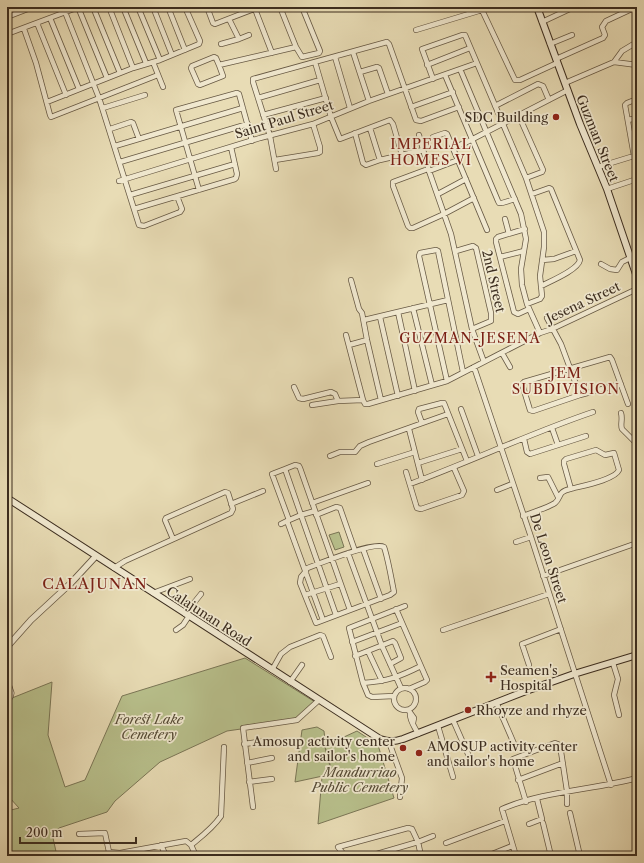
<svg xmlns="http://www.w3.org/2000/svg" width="644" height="863" font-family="'Libre Caslon Text',serif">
<rect width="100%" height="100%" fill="#e8dcb5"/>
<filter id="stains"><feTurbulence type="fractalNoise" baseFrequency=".005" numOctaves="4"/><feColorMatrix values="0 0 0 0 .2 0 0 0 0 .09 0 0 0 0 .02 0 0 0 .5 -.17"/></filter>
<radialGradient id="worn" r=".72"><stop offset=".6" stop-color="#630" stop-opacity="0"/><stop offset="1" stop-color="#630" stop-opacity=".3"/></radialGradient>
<path fill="#b8c08c" stroke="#7a7656" d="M339,532L344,547L335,550L329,535Z
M245,658L315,702L296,719L241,726V729L227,731L160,762L115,801L107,812L59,828L53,838L57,856H7V811L19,808L9,797L7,788V700L52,682L48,735L65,787L85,780L122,696Z
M317,727L324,731L325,740L323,741L344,737L357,731L378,745L394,798L318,824L322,777L333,775L325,747L332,774L295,782L302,730Z"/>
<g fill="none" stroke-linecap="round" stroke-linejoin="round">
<defs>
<path id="minor" d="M78,7L107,78
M93,7L120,73
M109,7L133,68
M123,7L146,63
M138,7L160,60
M153,7L172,55
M168,7L185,50
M207,7L213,23L215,24L259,7
M280,7L296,47
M433,7H437
M255,9L272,53
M65,12L99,98L139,225L144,226L180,212L182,209L177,196
M7,17L33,7
M50,18L79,89
M542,22L574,7
M37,23L66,95
M24,29L36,63L50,115L51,117L158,75
M416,30L482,10L515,80H520L557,63
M7,34L79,7
M239,39L249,35
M221,44L239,39L229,19
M550,44L572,35
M353,52L369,101
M335,57L350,108
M556,59L603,38L605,35L602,27L606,21L636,7
M153,62L163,87
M315,62L331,117L340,139L390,120L393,124L402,155
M614,62L622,51L637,42
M219,65L216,58L214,57L192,66L191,68L198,84L200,85L223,76L219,65L296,47L302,57L319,53L320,51L302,7
M427,65L470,48
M460,69L521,214L526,239L521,269L522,285L527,304L540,333
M360,72L377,67L379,68L388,94
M445,75L498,201L499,203H502L515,199
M433,79L422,49L462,35H465L526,178L544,232V247L540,276L542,296L540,299L527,304
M565,83L614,62L637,65
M258,98L320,80
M47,102L133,68L160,60L199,44L200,41L185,7
M495,106L538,84L543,86L549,100
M411,107L453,92
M103,108L145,95
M263,115L326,98
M519,116L543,170L542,172L526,178
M628,120L637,118
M370,128L380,160
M110,129L131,122L133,123L139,139
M355,133L363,163L366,165L380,160L423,150
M419,135L429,171L451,234L472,329L484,362
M631,136L637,134
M433,137L445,133L447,134L487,230
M465,143L568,90
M115,146L243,108
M453,148L462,144
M634,156L625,105L627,103L637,99
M275,160L318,153L320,152V147L313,124
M458,160L429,171L428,169L393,182V186L408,226L410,228H413L444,214L474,198
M120,162L248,124
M598,167L637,155
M276,169L270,136L253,82V79L387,42L389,44L416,120L421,121L459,107
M119,181L260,138L313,124L369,101L477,63
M607,189L637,179
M199,190L176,110L237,93L239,94L252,141
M438,194L466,179
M532,194L549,188L551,189L580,260C578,270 551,281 541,286
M130,195L235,164
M134,209L235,179L236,178L237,174L231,147
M505,219L509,234
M525,229L498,237L496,239V242L514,312L518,314L529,309
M456,251L473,246L476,248L491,313V321L472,329
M500,257L524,251
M542,260L554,259L576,251
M601,264L610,269L617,270L622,262L630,258
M351,280L359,309L362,313L367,340L381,400
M413,308L432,385
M398,312L415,391
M380,317L398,396
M547,318L561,344L580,395
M364,320L448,300
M346,335L363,400L365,404H368L447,381L540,333L552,329L637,289
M349,345L367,340
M502,353L510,367
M474,367L531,537L611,785
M447,381L419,256L420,253L436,250L438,251L463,372
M621,384L580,395L533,411L530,410L522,384L524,382L610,357L612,360L628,404
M294,387L299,398L303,399L331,392L335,394L338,401
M312,405L338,401L363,400
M461,409L478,456
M621,413C623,419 620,425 622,429L637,444
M422,423L418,412L419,409L442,403H444L467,461
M552,428L558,445
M409,429L422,480
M524,439L527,452L530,454L586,436
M330,456L340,452H355L360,446L369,442L448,414
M418,463L462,449
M377,464L415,452
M285,469L272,474L289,520
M406,472L416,505L417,508L421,509L462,495L464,491L454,468
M540,478L548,477L558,497
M410,484C472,461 531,433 593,412
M497,490L512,484
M312,503L368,483
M231,504L263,491
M315,511L301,515L336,615
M316,515L336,507L340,508L355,551
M523,516C532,512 548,508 555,503C562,497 557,492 570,489C581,486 615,480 619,470L614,453L605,455L596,450L566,459L564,461V464L571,489
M281,524L287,521
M516,542L531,537
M363,549L381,599
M348,553L382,646L401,688
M114,568L125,561L231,513L233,509L228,493L225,492L166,518L165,520L173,539
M305,569C318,564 374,541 384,547L385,550C389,564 391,577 394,592L390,595L316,623L300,583L301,577L306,571
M543,576L637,543
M153,593L190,579
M305,595L340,584
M396,609L427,680L425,682L409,689
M185,614L201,594
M323,620L287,521L301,515L285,469L295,465L299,466L300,468L350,610
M176,630L183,625L189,616
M443,630L549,594
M352,642L402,623
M368,651L382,681
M355,656L393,641L395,643L401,658L390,664
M613,663L618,679L614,695L619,715
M529,665L522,644L561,629
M272,670L281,654L290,647L320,635L323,636L331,657
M290,682L302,665
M363,683C388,681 399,677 421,666
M394 699a11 11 0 1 1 22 0a11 11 0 1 1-22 0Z
M394,696L372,697L368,695L363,683L349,628L405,606
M496,702L515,746
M409,711L414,718L413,723
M410,713C409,720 415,727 418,734
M453,720L468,754
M438,726L453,777
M389,742L402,778L400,797
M244,744L266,741
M247,763L272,758
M518,780L563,763
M249,782L272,779
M526,802L513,759L555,743L560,745L567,791V804
M253,807L243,728L297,720L319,700
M570,813L580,856
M543,823L551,856
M529,824L542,819L537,799
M79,834L105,833L109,852L106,856
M446,843L505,821
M161,845L166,856
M191,845C202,836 213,828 221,816L224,747
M109,852L120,853L186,841L191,845L196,856
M345,856L338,847L408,828L412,829L418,842L421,856
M370,856L418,842L433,836
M487,856L512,846
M516,856L502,809C544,791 593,790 637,778"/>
<path id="tertiary" d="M7,647L31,620L71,583L96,556
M7,681L11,693L10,697L7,698"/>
<path id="secondary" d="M537,7L580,124L607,189L637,277
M7,498L380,739C389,742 394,742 403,739L526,691L574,674L637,655"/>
</defs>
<use href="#minor" stroke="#675944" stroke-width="6"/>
<use href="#tertiary" stroke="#675944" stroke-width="7"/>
<use href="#secondary" stroke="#3c2d1f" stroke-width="8"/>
<use href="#minor" stroke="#f0e8cf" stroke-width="4.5"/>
<use href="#tertiary" stroke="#f0e8cf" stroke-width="5.5"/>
<use href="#secondary" stroke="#f0e8cf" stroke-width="6"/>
</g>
<g fill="#8f2418" stroke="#f0e8cf" stroke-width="1.5">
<circle cx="556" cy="117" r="4"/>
<path d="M489 671h4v4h4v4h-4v4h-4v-4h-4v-4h4z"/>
<circle cx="468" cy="710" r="4"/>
<circle cx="403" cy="748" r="4"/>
<circle cx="419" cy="753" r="4"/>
</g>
<g text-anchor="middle" stroke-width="3.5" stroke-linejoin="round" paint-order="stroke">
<g font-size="13" fill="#3c2d1f" stroke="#f0e8cf" text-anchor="start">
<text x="548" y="122" text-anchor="end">SDC Building</text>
<text x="500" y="675">Seamen's<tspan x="500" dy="15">Hospital</tspan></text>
<text x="476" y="715">Rhoyze and rhyze</text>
<text x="395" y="746" text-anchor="end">Amosup activity center<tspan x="395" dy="15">and sailor's home</tspan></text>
<text x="427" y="751">AMOSUP activity center<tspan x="427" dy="15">and sailor's home</tspan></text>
</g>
<g font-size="13" fill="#3c2d1f" stroke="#f0e8cf">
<text transform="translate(284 119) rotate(-17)" y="5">Saint Paul Street</text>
<text transform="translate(598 138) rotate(68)" y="5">Guzman Street</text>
<text transform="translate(494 281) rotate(77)" y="5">2nd Street</text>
<text transform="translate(583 302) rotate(-25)" y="5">Jesena Street</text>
<text transform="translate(549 558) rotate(72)" y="5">De Leon Street</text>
<text transform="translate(209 616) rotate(33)" y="5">Calajunan Road</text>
</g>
<g font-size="13" font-style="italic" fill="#554a35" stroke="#f0e8cf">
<text x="149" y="724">Forest Lake<tspan x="149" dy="15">Cemetery</tspan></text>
<text x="360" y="777">Mandurriao<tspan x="360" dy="15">Public Cemetery</tspan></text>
</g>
<g font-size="14" letter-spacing="1" fill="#7a1f14" stroke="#f0e8cf">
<text x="431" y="149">IMPERIAL<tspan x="431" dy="16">HOMES VI</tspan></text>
<text x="470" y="343">GUZMAN-JESENA</text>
<text x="566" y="378">JEM<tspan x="566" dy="16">SUBDIVISION</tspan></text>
</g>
<g font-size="15" letter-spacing="1" fill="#7a1f14" stroke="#f0e8cf">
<text x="95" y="589">CALAJUNAN</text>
</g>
</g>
<rect width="644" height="863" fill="none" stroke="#e8dcb5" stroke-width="24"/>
<rect x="8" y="8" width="628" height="847" fill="none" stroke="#3c2d1f" stroke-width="2"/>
<rect x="12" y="12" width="620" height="839" fill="none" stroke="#3c2d1f"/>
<path d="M20 837v6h116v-6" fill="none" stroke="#3c2d1f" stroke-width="2"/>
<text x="26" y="837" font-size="12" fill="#3c2d1f" stroke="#f0e8cf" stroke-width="3" paint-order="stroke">200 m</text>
<rect width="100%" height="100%" filter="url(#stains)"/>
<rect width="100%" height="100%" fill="url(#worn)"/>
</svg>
